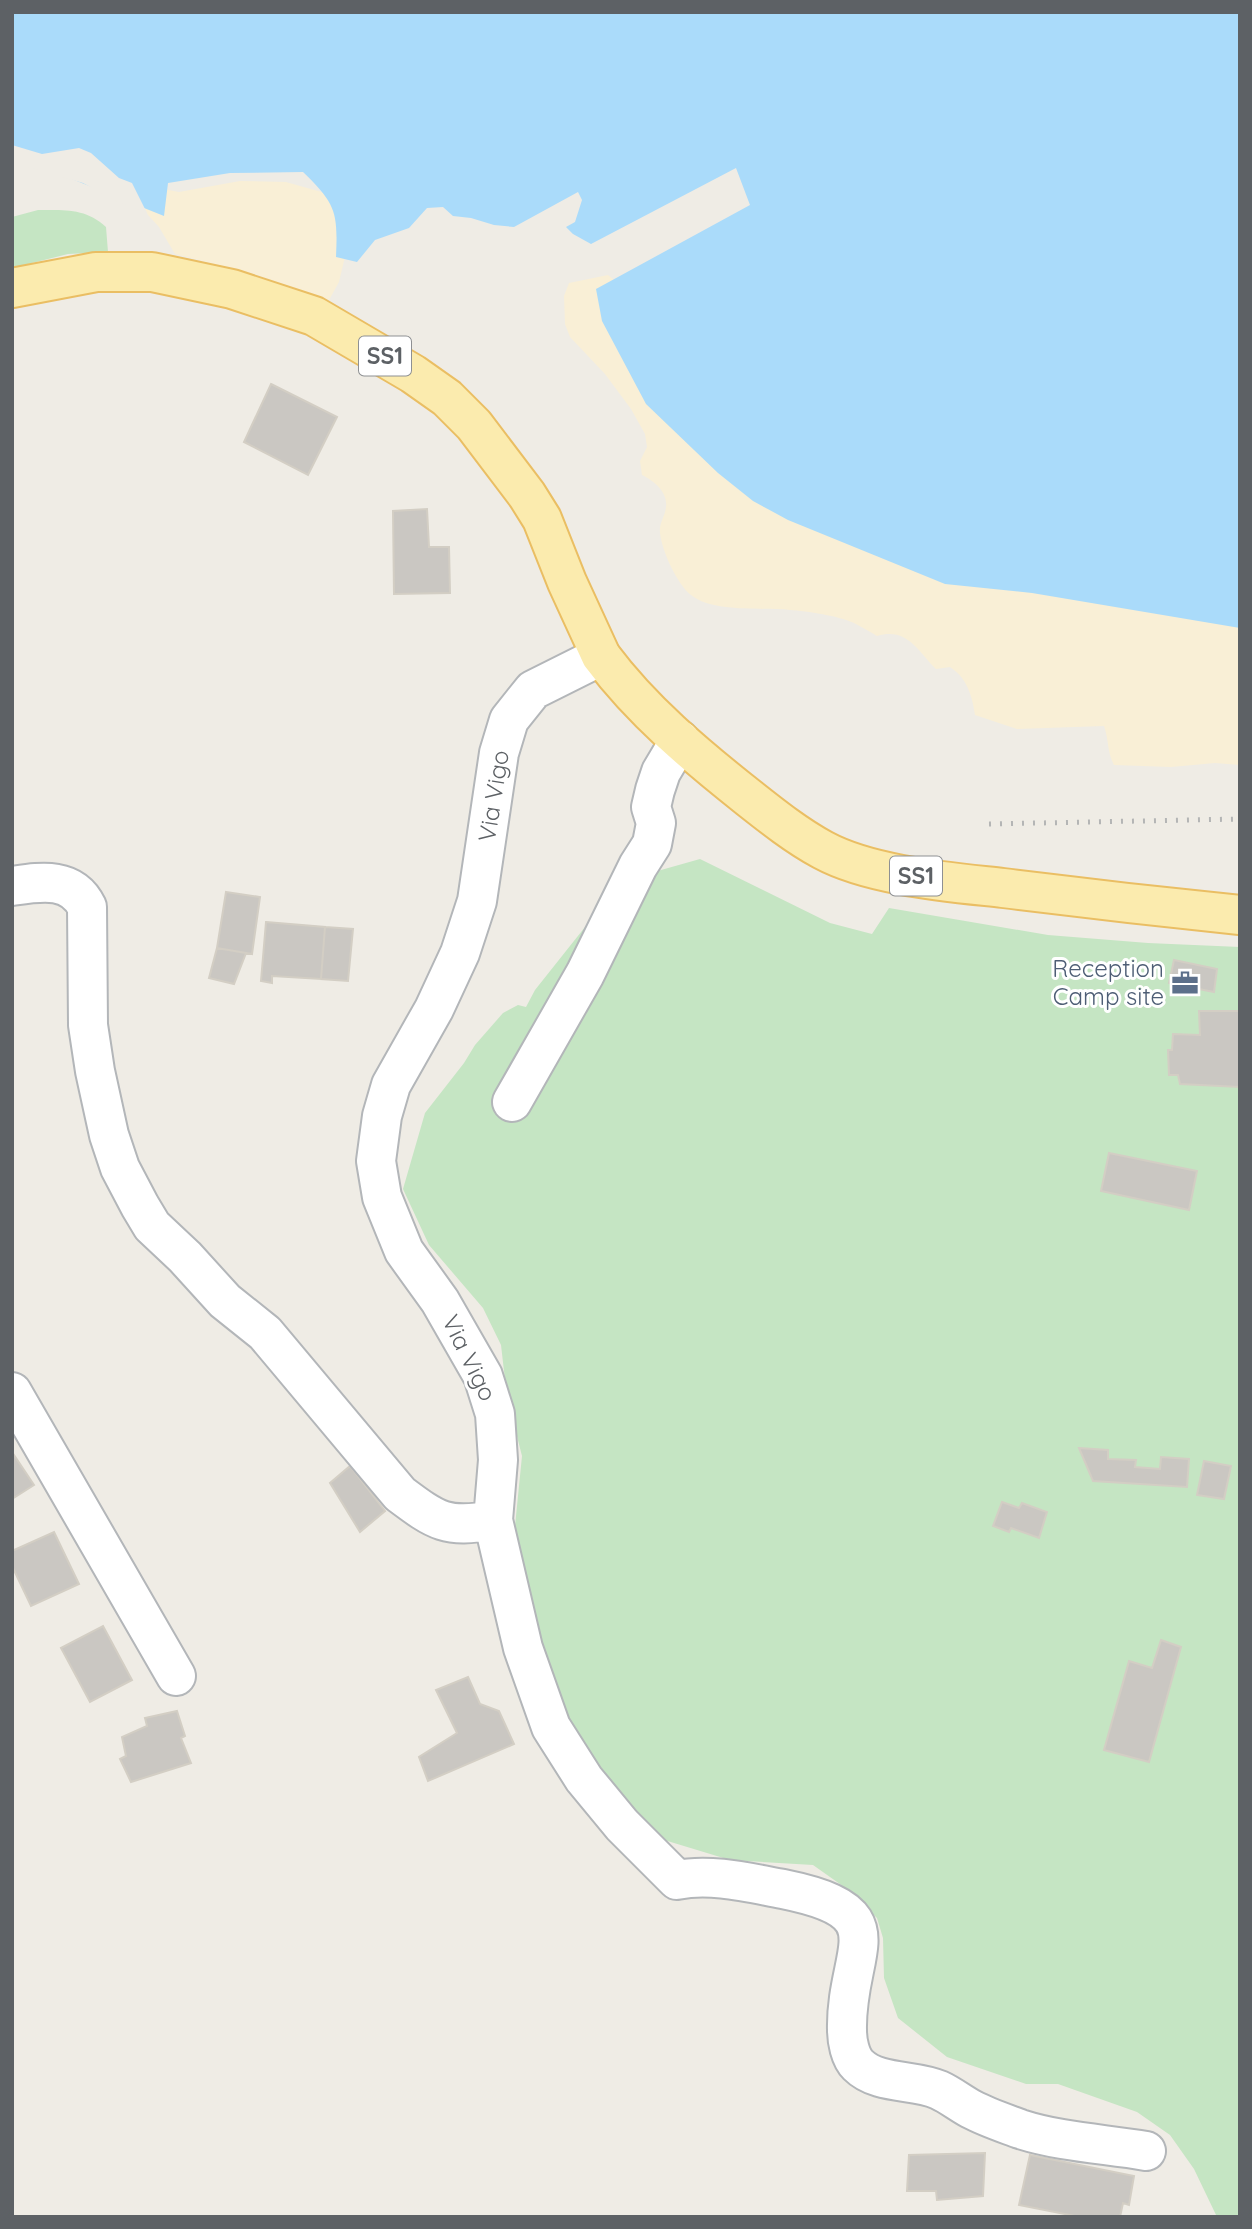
<svg xmlns="http://www.w3.org/2000/svg" width="1252" height="2229" font-family="Quicksand,sans-serif">
<rect width="100%" height="100%" fill="#efece5"/>
<path fill="#c5e5c3" d="M38,210C64,210 86,208 106,227L108,252L68,254L12,268V217Z
M620,859L654,872L700,859L830,923L872,934L889,908L1048,935L1148,943L1240,947V2217H1217L1194,2169L1170,2135L1137,2112L1058,2084H1026L947,2057L898,2018L884,1978L883,1938L877,1918L847,1889L813,1865L730,1860L651,1836L604,1783L546,1674L514,1536L522,1456L507,1397L501,1345L483,1308L429,1245L403,1189L425,1113L464,1063L475,1045L503,1013L518,1005L526,1007L535,990L589,922Z"/>
<path fill="#f9efd6" d="M240,181L286,182L332,195L348,244L339,282L329,300L257,275L175,254L159,227L148,215L132,183L179,192Z
M608,275L619,284L1240,620V765L1215,763L1171,767L1114,765C1107,752 1109,740 1104,726L1017,729L975,715C972,695 967,678 950,667L936,669C917,650 907,627 877,636C870,632 862,627 854,623C839,616 807,611 790,610C762,607 713,613 691,595C677,584 662,551 660,533C659,522 665,517 666,507C668,492 654,481 642,475L640,461L647,447L645,434L631,409L605,374L570,337L565,324L564,296L569,283Z"/>
<path fill="#aadbfa" d="M12,12H1240V628L1032,593L945,584L788,520L753,501L718,473L646,404L602,321L596,289L750,205L736,168L591,244L573,234L566,227L575,222L582,200L578,192L514,227L494,225L471,218L453,216L443,207L427,208L409,228L375,240L357,262L336,257C338,212 336,204 303,172L230,173L168,183L164,216L12,155Z"/>
<path fill="#efece5" d="M12,145L42,154L79,148L91,153L119,178L132,183L147,213L114,200L83,183L18,164L12,159Z"/>
<path fill="#cac7c2" stroke="#d3cec4" stroke-width="2" d="M271,384L337,417L308,475L244,442Z
M427,509L429,547H449L450,593L394,594L393,511Z
M226,892L260,897L252,954L217,948Z
M266,922L325,927L321,979L272,976V983L261,981Z
M325,927L353,929L348,981L321,979Z
M217,948L246,953L234,984L209,978Z
M1174,960L1217,969L1214,992L1169,983Z
M1199,1011H1240V1087L1180,1084L1178,1075H1169L1168,1050H1172L1173,1034L1200,1035Z
M1109,1153L1197,1171L1189,1210L1101,1191Z
M1079,1448L1108,1450V1459L1136,1460L1135,1467L1160,1469L1161,1457L1189,1459L1187,1487L1093,1481Z
M12,1452L34,1485L12,1499Z
M1204,1461L1231,1466L1224,1499L1197,1495Z
M350,1466L385,1511L360,1532L330,1483Z
M1002,1502L1019,1508L1022,1503L1047,1512L1039,1538L1011,1528L1009,1532L993,1526Z
M54,1532L79,1584L31,1606L12,1566V1551Z
M103,1626L132,1680L90,1702L61,1648Z
M1161,1640L1181,1647L1149,1762L1104,1750L1129,1661L1152,1668Z
M468,1677L480,1704L499,1711L514,1744L428,1781L419,1757L457,1733L436,1690Z
M177,1711L185,1736L181,1738L191,1763L131,1782L120,1759L126,1756L122,1737L147,1726L145,1718Z
M985,2153L983,2196L937,2200L936,2191H907L909,2155Z
M1030,2155L1134,2176L1129,2205L1123,2203L1120,2217H1080L1019,2205Z"/>
<g fill="none" stroke-linecap="round" stroke-linejoin="round">
<defs>
<path id="minor" d="M12,886C40,882 72,876 87,907L88,1025L95,1071L109,1135L120,1168L140,1206L152,1226L185,1257L225,1301L265,1333L400,1494C436,1521 447,1529 493,1520L498,1460L495,1414L483,1376L440,1301L404,1251L382,1197L376,1161L382,1116L391,1085L434,1009L460,953L477,901L499,753L509,720L533,690L601,656
M512,1102L585,974L638,866L652,844L656,823L651,807L655,790L661,772L680,740
M12,1392L176,1676
M493,1520L523,1648L551,1727L584,1779L622,1825L677,1880C711,1873 750,1883 783,1889C901,1913 845,1948 847,2030C847,2041 850,2057 858,2065C878,2085 914,2079 939,2090C950,2095 960,2103 971,2109C986,2117 1004,2123 1020,2129C1060,2142 1105,2144 1146,2151"/>
<path id="major" d="M12,288L96,272H152L232,289L314,316L413,374L447,398L474,425L527,495L542,519L567,582L601,656C642,711 696,756 749,798C773,817 797,836 823,850C871,876 949,882 1003,888C1082,898 1161,907 1240,915"/>
</defs>
<use href="#minor" stroke="#b3b6b9" stroke-width="42"/>
<use href="#major" stroke="#eabe63" stroke-width="42"/>
<use href="#minor" stroke="#fff" stroke-width="38"/>
<use href="#major" stroke="#fbebae" stroke-width="38"/>
<path stroke="#b4b5b5" stroke-width="5" stroke-dasharray="2 9" stroke-linecap="butt" d="M989,824L1240,819"/>
</g>
<defs>
<symbol id="office-bare" viewBox="-9 -9 18 18"><path d="M-6-3h4V-5.5h4V-3h4V5H-6ZM-1-4.5V-3h2v-1.5ZM-6 0V1H6V0Z" fill="#5c6f8a" stroke="#fff" stroke-width="2.5" paint-order="stroke"/></symbol>
</defs>
<g fill-rule="evenodd">
<use href="#office-bare" x="1166" y="964" width="38" height="38"/>
</g>
<g text-anchor="middle" stroke-width="6" stroke-linejoin="round" paint-order="stroke">
<g fill="#fff" stroke="#8e9093" stroke-width="2">
<rect x="359" y="336.5" width="52" height="39" rx="5"/>
<rect x="890" y="856.5" width="52" height="39" rx="5"/>
</g>
<g font-size="23" font-weight="bold" fill="#5d6165">
<text x="385" y="364">SS1</text>
<text x="916" y="884">SS1</text>
</g>
<g font-size="24" fill="#5d6165" stroke="#fff">
<text transform="translate(494 796) rotate(-81)" y="8">Via Vigo</text>
<text transform="translate(469 1358) rotate(64)" y="8">Via Vigo</text>
</g>
<g font-size="24" fill="#4e5e75" stroke="#fff" text-anchor="end">
<text x="1164" y="977">Reception<tspan x="1164" dy="28">Camp site</tspan></text>
</g>
</g>
<rect width="1252" height="2229" fill="none" stroke="#5d6165" stroke-width="28"/>
</svg>
